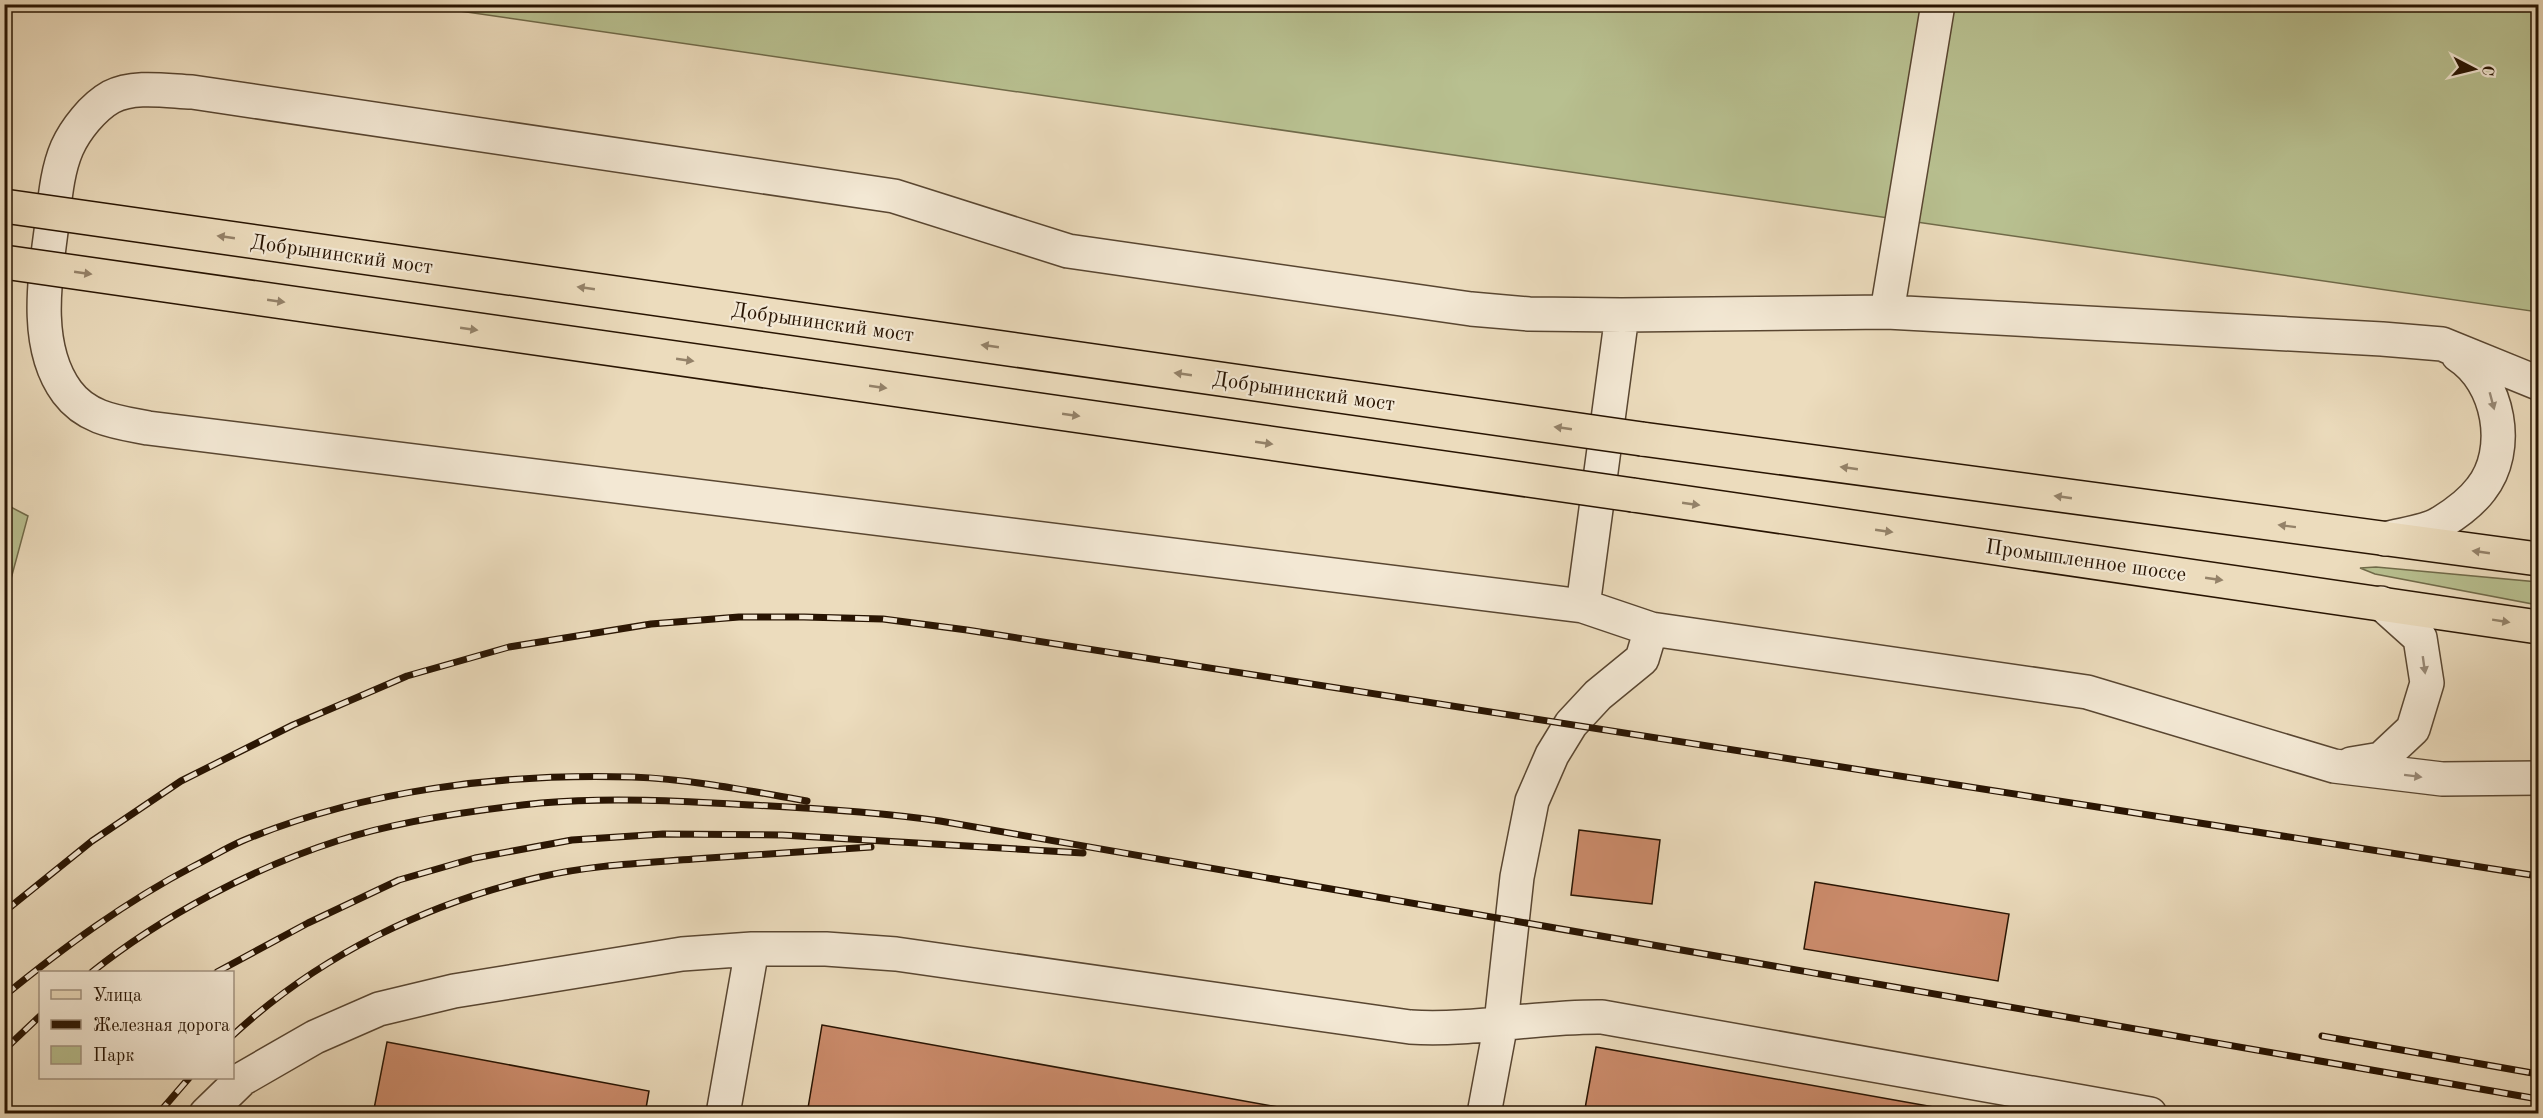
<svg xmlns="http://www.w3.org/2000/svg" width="2543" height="1118" font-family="'Old Standard TT',serif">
<rect width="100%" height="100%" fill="#ecdcbd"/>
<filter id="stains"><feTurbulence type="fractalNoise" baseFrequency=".00333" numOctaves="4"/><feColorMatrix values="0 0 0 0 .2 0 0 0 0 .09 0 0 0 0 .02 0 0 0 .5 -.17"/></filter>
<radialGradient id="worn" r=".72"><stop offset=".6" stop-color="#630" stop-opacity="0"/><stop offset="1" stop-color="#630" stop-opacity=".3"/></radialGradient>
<path fill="#b8c090" stroke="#706a49" stroke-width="1.5" d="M418,5H2538V312Z
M5,504L28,516L5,601Z
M2376,567L2538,582V605L2375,574L2360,568Z"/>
<path fill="#cb8b6b" stroke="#281402" stroke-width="1.5" d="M1579,830L1660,840L1652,904L1571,895Z
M1815,882L2009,914L1998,981L1804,949Z
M822,1025L1317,1114H807Z
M387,1042L649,1091L645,1114H373Z
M1596,1047L1973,1114H1584Z"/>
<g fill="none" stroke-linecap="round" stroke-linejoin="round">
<defs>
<path id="minor" d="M1887,312L1938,4
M2538,383L2442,344L2382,339L1887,312L1622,315L1529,314L1471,309L1068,251L894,196L192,92C167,91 134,85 111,97C93,107 75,130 67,148C57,171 55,199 52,224C45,277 33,346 67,392C87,419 117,422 148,428L1583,606L1651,629L2087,692L2334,766L2442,779L2538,778
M2385,539C2402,534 2428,532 2442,522C2455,514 2472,501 2481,489C2512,450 2499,381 2458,355
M1583,606L1622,315
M2351,764L2381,759L2413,729L2427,683L2420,638L2381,603
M206,1114L242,1079L315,1037L379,1009L454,991L682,954L752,949H826L896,954L1410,1027C1474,1031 1538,1016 1602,1017L2150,1114
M723,1114L752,949
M1484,1114L1501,1023L1517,877L1532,801L1552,755L1571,724L1598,695L1642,659L1651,629"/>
<path id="major" d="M1642,439L2538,559
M1633,495L2538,627"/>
</defs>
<use href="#minor" stroke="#594631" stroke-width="36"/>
<use href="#major" stroke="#281402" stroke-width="36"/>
<use href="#minor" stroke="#f3e8d4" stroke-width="33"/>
<use href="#major" stroke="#ecdcbd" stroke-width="33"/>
<defs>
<path id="rail" d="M4,912L92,841L181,781L293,725L407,676L509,647L651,624L739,617H804L883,619L967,630L2538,876
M92,972C162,916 255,867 340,840C403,820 475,810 541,803C610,797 681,801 750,805C814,808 876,812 940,821L2538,1099
M217,972L308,923L399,880L475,858L572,840L663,834L782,835L1083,853
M4,996C64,947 125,902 194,866C210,858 226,848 242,841C364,790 501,773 632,777C691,779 750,791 807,801
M232,1036C318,956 427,903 540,877C591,865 643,863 694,859C753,855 812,851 871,847
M2322,1036L2538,1074
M4,1050L40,1016
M158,1114L189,1078"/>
</defs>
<use href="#rail" stroke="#281402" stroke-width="7"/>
<use href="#rail" stroke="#f3e8d4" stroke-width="4.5" stroke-dasharray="14" stroke-linecap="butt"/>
<defs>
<path id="major-bridge" d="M4,206L1642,439
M4,262L1633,495"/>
</defs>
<use href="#major-bridge" stroke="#281402" stroke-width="36" stroke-linecap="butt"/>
<use href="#major-bridge" stroke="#ecdcbd" stroke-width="33"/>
</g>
<defs><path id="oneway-solid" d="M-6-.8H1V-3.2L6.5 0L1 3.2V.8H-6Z" transform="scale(1.5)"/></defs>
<g fill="#948269">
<use href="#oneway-solid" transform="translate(226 237) rotate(-172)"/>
<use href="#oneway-solid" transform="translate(83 273) rotate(8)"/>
<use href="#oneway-solid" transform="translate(586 288) rotate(-172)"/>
<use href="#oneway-solid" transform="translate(276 301) rotate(8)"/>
<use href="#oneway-solid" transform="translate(469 329) rotate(8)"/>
<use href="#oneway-solid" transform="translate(990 346) rotate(-172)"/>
<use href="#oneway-solid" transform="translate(685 360) rotate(8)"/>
<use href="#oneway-solid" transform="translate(1183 374) rotate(-172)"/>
<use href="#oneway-solid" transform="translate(878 387) rotate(8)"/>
<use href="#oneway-solid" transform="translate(1071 415) rotate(8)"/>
<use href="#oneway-solid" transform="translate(1563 428) rotate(-172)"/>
<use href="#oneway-solid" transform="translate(1264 443) rotate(8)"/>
<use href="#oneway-solid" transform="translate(1849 468) rotate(-172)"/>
<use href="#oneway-solid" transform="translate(2063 497) rotate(-172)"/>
<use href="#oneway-solid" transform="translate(1691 504) rotate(8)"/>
<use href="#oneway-solid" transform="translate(2287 526) rotate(-173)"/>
<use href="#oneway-solid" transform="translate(1884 531) rotate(8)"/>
<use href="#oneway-solid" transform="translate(2481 552) rotate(-172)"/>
<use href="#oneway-solid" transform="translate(2214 579) rotate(8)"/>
<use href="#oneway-solid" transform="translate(2501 621) rotate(9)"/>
</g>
<g fill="#988976">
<use href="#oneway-solid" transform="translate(2492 401) rotate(75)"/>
<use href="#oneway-solid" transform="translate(2424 665) rotate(82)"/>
<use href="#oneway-solid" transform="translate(2413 776) rotate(7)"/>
</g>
<g text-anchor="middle" stroke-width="4.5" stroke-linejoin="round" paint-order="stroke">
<g font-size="21" fill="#281402" stroke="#f3e8d4">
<text transform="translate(342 254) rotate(8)" y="7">Добрынинский мост</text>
<text transform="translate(823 322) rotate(8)" y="7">Добрынинский мост</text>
<text transform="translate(1304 391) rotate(8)" y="7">Добрынинский мост</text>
<text transform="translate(2086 560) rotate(8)" y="7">Промышленное шоссе</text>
</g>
</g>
<rect width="2543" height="1118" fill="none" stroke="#ecdcbd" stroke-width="24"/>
<rect x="6" y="6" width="2531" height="1106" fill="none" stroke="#281402" stroke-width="3"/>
<rect x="12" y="12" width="2519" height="1094" fill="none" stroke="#281402" stroke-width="1.5"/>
<rect x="39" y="971" width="195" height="108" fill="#f3e8d4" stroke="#a29380" stroke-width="1.5"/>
<rect x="51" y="990" width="30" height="9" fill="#ecdcbd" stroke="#a29380" stroke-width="1.5"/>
<text x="93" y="1001" font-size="18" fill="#281402">Улица</text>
<rect x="51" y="1020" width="30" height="9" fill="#281402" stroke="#a29380" stroke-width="1.5"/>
<text x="93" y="1031" font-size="18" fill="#281402">Железная дорога</text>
<rect x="51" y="1046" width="30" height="18" fill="#b8c090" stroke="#a29380" stroke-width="1.5"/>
<text x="93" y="1061" font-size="18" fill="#281402">Парк</text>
<g transform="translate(2474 69) rotate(97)" stroke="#f3e8d4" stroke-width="4.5" paint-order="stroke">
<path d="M0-4.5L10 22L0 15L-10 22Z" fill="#281402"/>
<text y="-9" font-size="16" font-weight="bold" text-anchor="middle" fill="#281402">С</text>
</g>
<rect width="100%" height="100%" filter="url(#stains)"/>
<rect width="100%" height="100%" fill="url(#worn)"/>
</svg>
